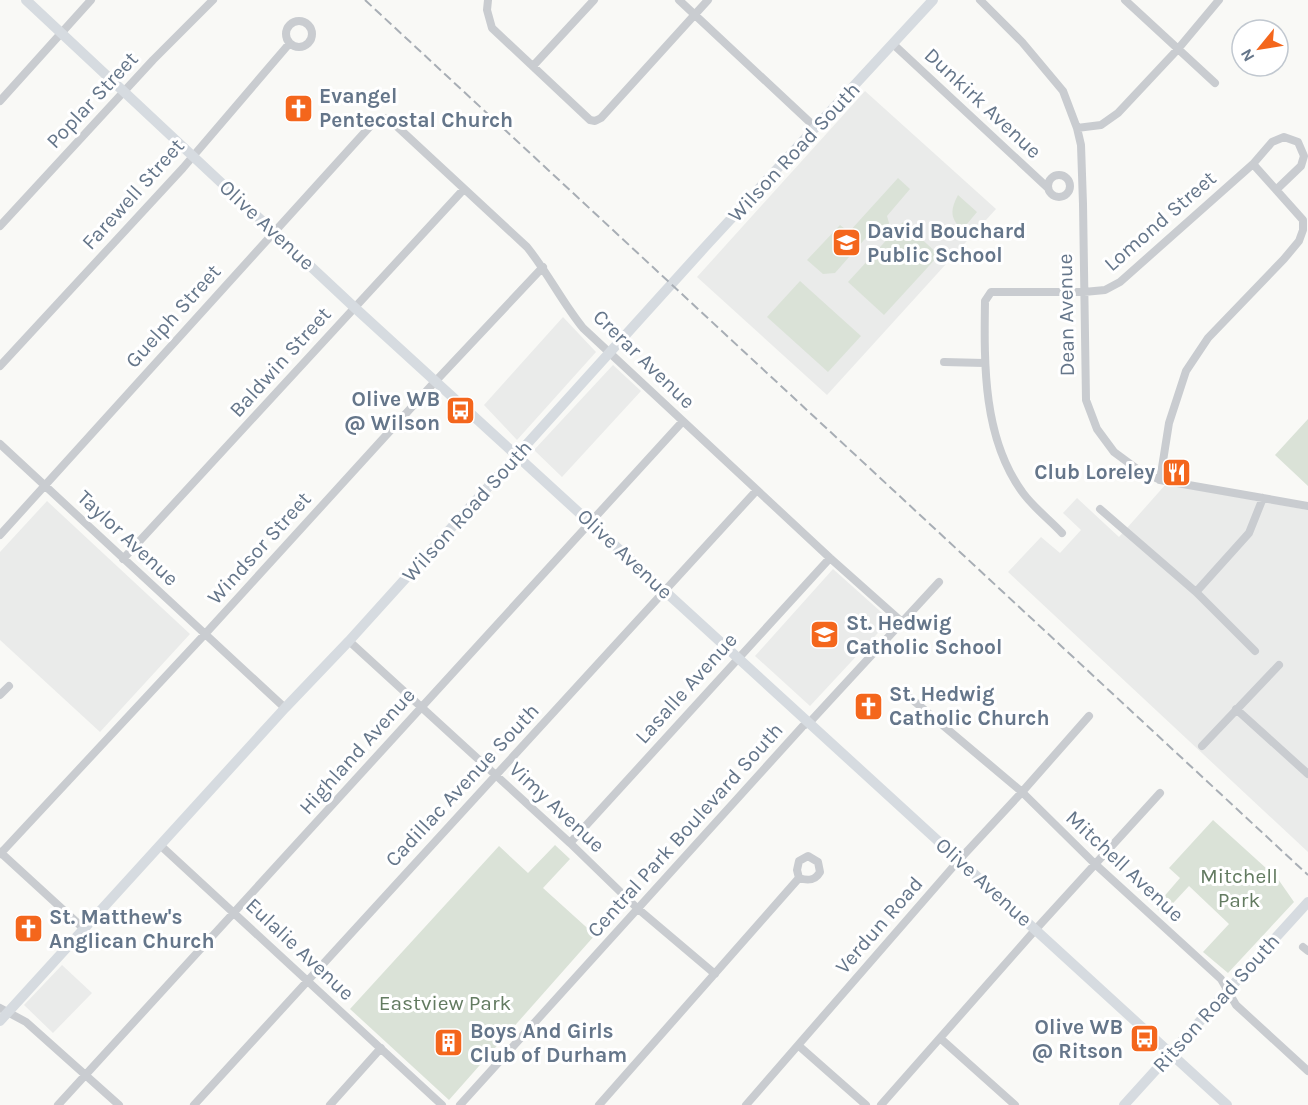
<svg xmlns="http://www.w3.org/2000/svg" width="1308" height="1105" font-family="Karla,sans-serif">
<rect width="100%" height="100%" fill="#f9f9f6"/>
<path fill="#eaebea" d="M865,91L996,209L827,395L697,277Z
M563,317L596,352L517,440L484,405Z
M613,365L641,391L562,477L534,450Z
M1166,484L1308,510V852L1008,572L1041,537L1060,553L1081,530L1063,513L1077,498L1119,537Z
M47,501L190,634L100,732L0,640V552Z
M833,569L890,620L810,706L755,656Z
M62,965L92,993L53,1033L24,1005Z"/>
<path fill="#dae2d7" d="M898,178L910,189L887,216L889,223L887,229L879,234L871,232L835,273L823,274L807,260L840,225L849,232Z
M958,195L977,212L962,230C950,218 950,210 958,195Z
M903,222L939,255L884,315L848,282Z
M800,281L861,336L828,372L767,317Z
M1308,419V486L1275,455Z
M1213,820L1278,879L1294,902L1228,973L1203,952L1229,924L1189,886L1163,914L1155,907L1180,878L1169,868Z
M555,845L570,859L543,888L595,935L449,1100L350,1009L499,846L528,873Z"/>
<g fill="none" stroke-linecap="round" stroke-linejoin="round">
<path stroke="#c9ccd0" stroke-width="8" d="M488,0L487,10L492,28L590,120L595,121L601,118L708,0
M679,0L816,128
M980,0L1022,42L1063,91L1077,128L1081,145L1083,204L1086,400L1097,429L1114,452L1137,469L1160,480L1308,506
M1125,0L1215,83
M286 34a13 13 0 1 1 26 0a13 13 0 1 1-26 0Z
M893,44L1048,188
M533,66L594,0
M0,101L91,0
M1077,128L1101,125L1118,113L1178,49L1219,0
M1048 186a11 11 0 1 1 22 0a11 11 0 1 1-22 0Z
M0,226L153,60L213,0
M944,362L984,363
M0,366L183,168L289,44
M0,444L285,708
M1160,480L1169,423L1186,371L1208,338L1284,259L1299,241L1303,230V220L1253,164
M1100,509L1196,592L1255,651
M1062,533C1050,520 1034,508 1023,493C983,439 984,365 985,301L991,292H1084L1105,290L1120,282L1253,164L1272,142L1284,137L1298,142L1304,156L1301,166L1277,189
M0,535L374,122L384,118L390,120L527,247C548,273 562,302 583,328L830,558L902,622
M123,559L464,189
M1196,592L1249,533L1263,498
M349,641L570,843L637,908L715,974
M0,695L9,686
M908,696L1022,792L1095,864L1221,979L1236,1005L1308,1071
M1236,709L1308,774
M1202,746L1279,665
M570,843L830,558
M160,845L442,1105
M0,852L83,928
M0,854L206,633L431,386L543,267
M1303,947L1308,951
M0,1008L26,1022L119,1105
M940,1038L1015,1105
M799,1046L866,1105
M58,1105L683,421
M194,1105L757,490
M330,1105L381,1048
M460,1105L803,726L809,723L939,582
M599,1105L799,878C808,881 815,881 820,872L818,862L808,856L799,861L797,870L799,878
M746,1105L959,860L1022,792L1089,716
M881,1105L1036,929L1160,793"/>
<path stroke="#d6dbe0" stroke-width="10" d="M26,0L354,307L1227,1105
M0,1021L285,708L349,641L705,247L933,0
M1124,1105L1308,902"/>
<path stroke="#a8aeb5" stroke-width="2" stroke-dasharray="9 4.5" stroke-linecap="butt" d="M365,0L1308,875"/>
</g>
<defs>
<symbol id="church-square" viewBox="-11 -11 22 22"><rect x="-9" y="-9" width="18" height="18" rx="4" fill="#f4661c" stroke="#fff"/><path d="M-1.2-6h2.4v3.5h3.3v2.4h-3.3V6h-2.4V-.1h-3.3v-2.4h3.3Z" fill="#fff"/></symbol>
<symbol id="school-square" viewBox="-11 -11 22 22"><rect x="-9" y="-9" width="18" height="18" rx="4" fill="#f4661c" stroke="#fff"/><path d="M0-5L7-2L0 1L-7-2ZM-4 1L0 2.5L4 1V4Q0 6-4 4Z" fill="#fff"/></symbol>
<symbol id="bus-square" viewBox="-11 -11 22 22"><rect x="-9" y="-9" width="18" height="18" rx="4" fill="#f4661c" stroke="#fff"/><path d="M-5-6H5V4H4V6H2V4H-2V6H-4V4H-5ZM-3.5-4V0h7V-4ZM-3.5 1.2v1.5H-2V1.2ZM2 1.2v1.5H3.5V1.2Z" fill="#fff"/></symbol>
<symbol id="restaurant-square" viewBox="-11 -11 22 22"><rect x="-9" y="-9" width="18" height="18" rx="4" fill="#f4661c" stroke="#fff"/><path d="M-5-6h1v4h1v-4h1v4h1v-4h1v5L-1.5 .5V6h-2V.5L-5-1ZM5-6V6H3V1.5H1.5Q1.5-4 5-6Z" fill="#fff"/></symbol>
<symbol id="building-square" viewBox="-11 -11 22 22"><rect x="-9" y="-9" width="18" height="18" rx="4" fill="#f4661c" stroke="#fff"/><path d="M-4-6H4V6H1V3H-1V6H-4ZM-2.5-4.3h1.7v1.8h-1.7ZM.8-4.3h1.7v1.8H.8ZM-2.5-1h1.7V.8h-1.7ZM.8-1h1.7V.8H.8Z" fill="#fff"/></symbol>
</defs>
<g fill-rule="evenodd">
<use href="#church-square" x="282" y="92" width="33" height="33"/>
<use href="#school-square" x="830" y="226" width="33" height="33"/>
<use href="#bus-square" x="444" y="394" width="33" height="33"/>
<use href="#restaurant-square" x="1160" y="456" width="33" height="33"/>
<use href="#school-square" x="808" y="618" width="33" height="33"/>
<use href="#church-square" x="852" y="690" width="33" height="33"/>
<use href="#church-square" x="12" y="912" width="33" height="33"/>
<use href="#bus-square" x="1128" y="1022" width="33" height="33"/>
<use href="#building-square" x="432" y="1026" width="33" height="33"/>
</g>
<g text-anchor="middle" stroke-width="6" stroke-linejoin="round" paint-order="stroke">
<g font-size="21" font-weight="bold" fill="#65768a" stroke="#fff" text-anchor="start">
<text x="319" y="103">Evangel<tspan x="319" dy="24">Pentecostal Church</tspan></text>
<text x="867" y="238">David Bouchard<tspan x="867" dy="24">Public School</tspan></text>
<text x="440" y="406" text-anchor="end">Olive WB<tspan x="440" dy="24">@ Wilson</tspan></text>
<text x="1155" y="479" text-anchor="end">Club Loreley</text>
<text x="846" y="630">St. Hedwig<tspan x="846" dy="24">Catholic School</tspan></text>
<text x="889" y="701">St. Hedwig<tspan x="889" dy="24">Catholic Church</tspan></text>
<text x="49" y="924">St. Matthew's<tspan x="49" dy="24">Anglican Church</tspan></text>
<text x="1123" y="1034" text-anchor="end">Olive WB<tspan x="1123" dy="24">@ Ritson</tspan></text>
<text x="470" y="1038">Boys And Girls<tspan x="470" dy="24">Club of Durham</tspan></text>
</g>
<g font-size="21" fill="#65768a" stroke="#fff">
<text transform="translate(92 100) rotate(-47)" y="7">Poplar Street</text>
<text transform="translate(983 103) rotate(43)" y="7">Dunkirk Avenue</text>
<text transform="translate(794 152) rotate(-47)" y="7">Wilson Road South</text>
<text transform="translate(133 194) rotate(-48)" y="7">Farewell Street</text>
<text transform="translate(1160 221) rotate(-41)" y="7">Lomond Street</text>
<text transform="translate(267 225) rotate(43)" y="7">Olive Avenue</text>
<text transform="translate(1066 315) rotate(-91)" y="7">Dean Avenue</text>
<text transform="translate(173 316) rotate(-48)" y="7">Guelph Street</text>
<text transform="translate(644 359) rotate(44)" y="7">Crerar Avenue</text>
<text transform="translate(280 362) rotate(-48)" y="7">Baldwin Street</text>
<text transform="translate(467 511) rotate(-48)" y="7">Wilson Road South</text>
<text transform="translate(128 538) rotate(43)" y="7">Taylor Avenue</text>
<text transform="translate(259 548) rotate(-48)" y="7">Windsor Street</text>
<text transform="translate(625 554) rotate(43)" y="7">Olive Avenue</text>
<text transform="translate(686 688) rotate(-48)" y="7">Lasalle Avenue</text>
<text transform="translate(357 751) rotate(-48)" y="7">Highland Avenue</text>
<text transform="translate(462 785) rotate(-47)" y="7">Cadillac Avenue South</text>
<text transform="translate(557 807) rotate(43)" y="7">Vimy Avenue</text>
<text transform="translate(685 830) rotate(-48)" y="7">Central Park Boulevard South</text>
<text transform="translate(1125 866) rotate(43)" y="7">Mitchell Avenue</text>
<text transform="translate(984 882) rotate(42)" y="7">Olive Avenue</text>
<text transform="translate(879 925) rotate(-49)" y="7">Verdun Road</text>
<text transform="translate(300 949) rotate(43)" y="7">Eulalie Avenue</text>
<text transform="translate(1216 1003) rotate(-48)" y="7">Ritson Road South</text>
</g>
<g font-size="21" fill="#637b61" stroke="#fff">
<text x="1239" y="883">Mitchell<tspan x="1239" dy="24">Park</tspan></text>
<text x="445" y="1010">Eastview Park</text>
</g>
</g>
<g transform="translate(1260 48) rotate(240)"><circle r="28" fill="#ffffff" stroke="#c1c8d0" stroke-width="1.5"/>
<path d="M0-4.5L10 22L0 15L-10 22Z" fill="#f4661c"/>
<text y="-9" font-size="16" font-weight="bold" text-anchor="middle" fill="#65768a">N</text>
</g>
</svg>
